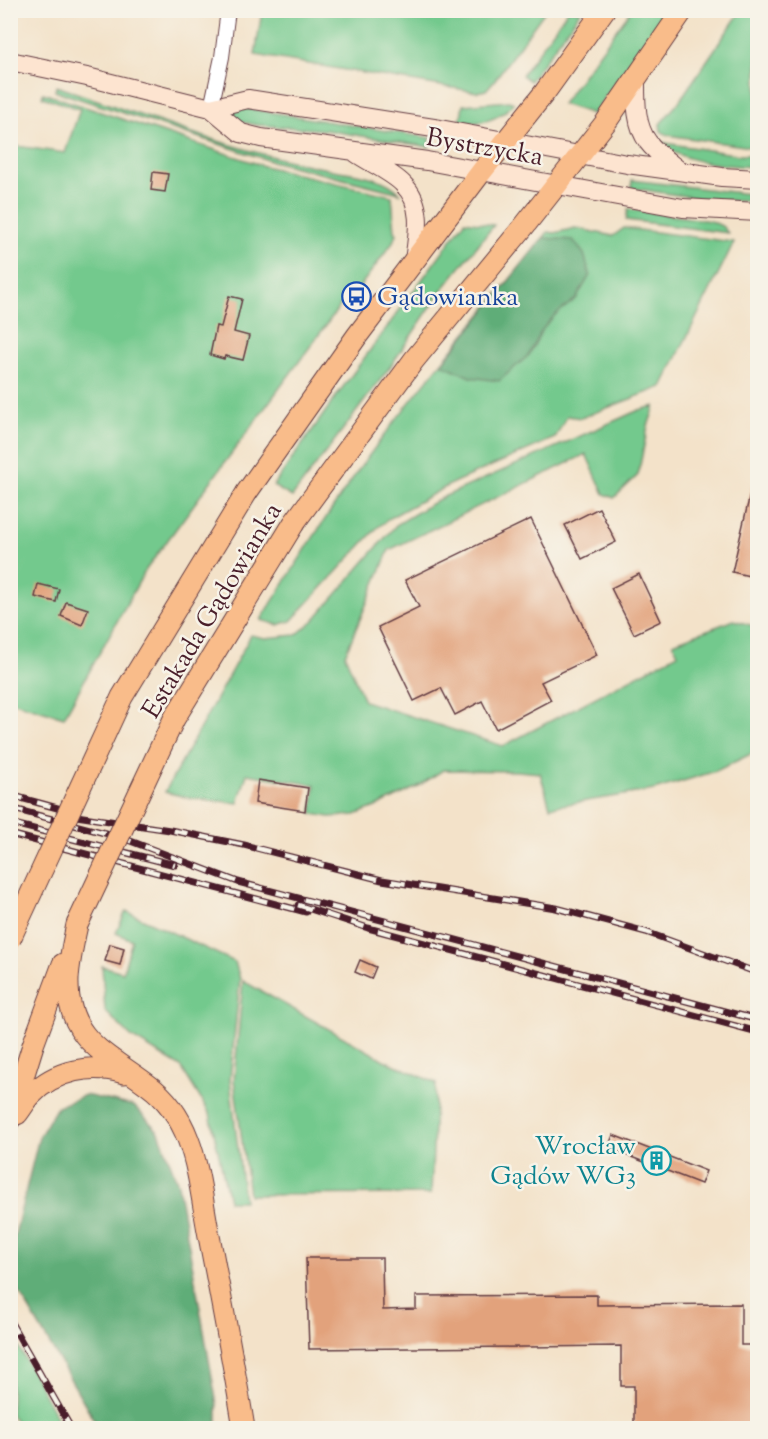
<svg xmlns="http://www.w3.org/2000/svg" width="768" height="1439" font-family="'Sorts Mill Goudy',serif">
<rect width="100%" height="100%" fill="#f7f3e8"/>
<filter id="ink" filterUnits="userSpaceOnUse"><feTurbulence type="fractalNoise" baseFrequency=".0167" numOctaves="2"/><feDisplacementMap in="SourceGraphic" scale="12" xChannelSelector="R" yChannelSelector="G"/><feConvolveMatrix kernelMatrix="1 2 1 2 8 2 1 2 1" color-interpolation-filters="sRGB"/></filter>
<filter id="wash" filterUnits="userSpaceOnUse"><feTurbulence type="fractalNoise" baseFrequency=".008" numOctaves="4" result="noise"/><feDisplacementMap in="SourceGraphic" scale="24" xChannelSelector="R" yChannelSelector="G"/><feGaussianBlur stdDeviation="1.35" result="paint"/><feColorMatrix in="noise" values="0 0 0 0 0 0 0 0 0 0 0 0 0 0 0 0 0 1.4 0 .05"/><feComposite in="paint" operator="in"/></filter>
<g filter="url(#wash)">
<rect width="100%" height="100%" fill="#f3e2c9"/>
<path fill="#73c98d" stroke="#5e745c" stroke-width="1.5" d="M568,10L581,11L530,81L522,75Z
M631,10L667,11L593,114L562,104Z
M262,11V10L545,11L494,81L486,90L477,92L255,55Z
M741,11H757V148L667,135L661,131L660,124L678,103Z
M56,86C143,115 233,151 323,168C349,174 380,173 400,193L271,161L55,91Z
M43,93L264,166L392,196L395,231L397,234L391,245L355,293L351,291L145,571L64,717L11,701L10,145L65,153L80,109L42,97Z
M509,101L514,103C499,120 481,125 460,122L463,105Z
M238,107L431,138L429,147L325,130L257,125L238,121L230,112Z
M659,142L740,155H757V167C728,166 680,163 659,142Z
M632,180L757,195V201C715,202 673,194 631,188Z
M628,209L711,221L722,226L728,233L626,220Z
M465,221L494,225L442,290L390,367L292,497L273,486L340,391Z
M575,228L613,236L624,228L734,242L662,387L581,418L567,416L555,438L455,482L393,516L377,528L291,621L278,625L261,620C300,558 338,496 382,438C435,367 494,301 548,232L555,233Z
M655,406L648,426L638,475L614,498L604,494L586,454L389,550L345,655L364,701L503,746L678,654L673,643L734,620L757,627V751L716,771L654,790L550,807L540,773L517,771L443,770L417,787L378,806L355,815L330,817L312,814L315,785L247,774L238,803L190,798L165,792L251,635L265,638L296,635L314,620L396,525L441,498L639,410Z
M126,911L235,962L240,979L230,1080L244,1201H229L210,1114L181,1067L131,1037L105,1011L102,966L123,972L132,940L116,933Z
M243,981L384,1060L436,1083L431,1194L249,1195L234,1080Z
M11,1333L59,1421L63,1428H22L11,1415Z"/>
<path fill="#5ead78" stroke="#546652" stroke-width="1.5" d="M543,238L573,240L584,254L590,275L576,299L555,315L542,330L529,355L499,381L470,377L442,364Z
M85,1095L134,1106L159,1132L178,1184L217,1405V1428H99L11,1278V1250L39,1137L57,1107Z"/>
<g id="blocks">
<path fill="#e2a27b" d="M153,172L168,174L165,192L151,190Z
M229,296L242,299L234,332L249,336L243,360L225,356L224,359L210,355L216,326L221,327Z
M752,486H758V578L732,572Z
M599,508L616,542L582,559L565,525Z
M531,519L597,655L541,682L551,700L496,729L482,701L455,715L441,688L414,701L378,627L419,607L405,580Z
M639,574L661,621L634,634L611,588Z
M38,584L59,589L56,602L35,597Z
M66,602L88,609L82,625L61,616Z
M258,780L308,788L305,811L255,803Z
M110,944L124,948L120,965L105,961Z
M360,960L376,967L371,979L355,972Z
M613,1135L706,1171L701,1184L608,1148Z
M306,1258H382L383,1310L416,1309V1296L597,1295V1305L741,1304V1345H758V1428H634V1386H621V1346L309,1349Z"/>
</g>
</g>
<g filter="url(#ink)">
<use href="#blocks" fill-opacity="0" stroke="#633c43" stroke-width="1.5"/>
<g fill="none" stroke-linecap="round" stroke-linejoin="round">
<defs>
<path id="street" d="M211,108L222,57L228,10"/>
<path id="secondary" d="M10,61L87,77L211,108L241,133L261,138L427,161L683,208L758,212
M636,79C636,99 635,125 648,142C656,153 669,162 680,171
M211,108L248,99L440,129L627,164L722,177L758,179
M356,153C369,162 393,173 403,184C424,204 418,234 414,260"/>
<path id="primary" d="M247,492L357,336L482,171L545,92L604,10
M294,523L414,360L525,225L606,122L683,10
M77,925C73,943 69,961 68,979C66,1039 107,1054 148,1085C166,1098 180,1118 188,1139C200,1170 203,1208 210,1241C222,1303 234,1366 244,1428
M17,1114C22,1108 26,1100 31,1095C55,1070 92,1063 124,1073
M10,1119L33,1045L63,964"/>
</defs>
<use href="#street" stroke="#633c43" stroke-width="16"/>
<use href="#secondary" stroke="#633c43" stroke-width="20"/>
<use href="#primary" stroke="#633c43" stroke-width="23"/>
<use href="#street" stroke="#fff" stroke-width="14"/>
<use href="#secondary" stroke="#fde4d0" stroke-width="18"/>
<use href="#primary" stroke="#f9bc8a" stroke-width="21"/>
<defs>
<path id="rail" d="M10,795L72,812
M10,808L120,837L238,882L758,1020
M63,814L170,830L244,845L382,880L556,908L646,932L758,973
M10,823L175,865
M10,834L306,912
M298,905L368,928L758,1032
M10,1321L71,1428
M10,1427L12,1428"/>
</defs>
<use href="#rail" stroke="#4a1f2b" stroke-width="7"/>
<use href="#rail" stroke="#f7f3e8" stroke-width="4.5" stroke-dasharray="14" stroke-linecap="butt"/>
<defs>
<path id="primary-bridge" d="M77,925L174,719L294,523
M10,939L122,697L247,492"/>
</defs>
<use href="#primary-bridge" stroke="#633c43" stroke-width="23" stroke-linecap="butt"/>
<use href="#primary-bridge" stroke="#f9bc8a" stroke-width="21"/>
</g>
</g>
<defs>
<symbol id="bus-ring" viewBox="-11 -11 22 22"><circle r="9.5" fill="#f7f3e8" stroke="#1a4fb4" stroke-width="1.5"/><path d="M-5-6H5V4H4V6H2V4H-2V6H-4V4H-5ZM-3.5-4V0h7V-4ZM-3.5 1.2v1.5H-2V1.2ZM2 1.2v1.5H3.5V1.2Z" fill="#1a4fb4"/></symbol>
<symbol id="building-ring" viewBox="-11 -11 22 22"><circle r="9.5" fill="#f7f3e8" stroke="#0f9aa8" stroke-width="1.5"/><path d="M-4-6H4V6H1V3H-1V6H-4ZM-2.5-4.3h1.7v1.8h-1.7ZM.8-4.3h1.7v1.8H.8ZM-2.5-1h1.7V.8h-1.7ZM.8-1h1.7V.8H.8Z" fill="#0f9aa8"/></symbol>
</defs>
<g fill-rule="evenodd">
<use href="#bus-ring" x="340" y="280" width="33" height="33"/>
<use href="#building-ring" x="640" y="1144" width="33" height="33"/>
</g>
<g text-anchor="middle" stroke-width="5" stroke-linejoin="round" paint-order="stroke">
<g font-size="26" fill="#4a1f2b" stroke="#f7f3e8">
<text transform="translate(485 146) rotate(10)" y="9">Bystrzycka</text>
<text transform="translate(211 610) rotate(-59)" y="9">Estakada Gądowianka</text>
</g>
<g font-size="26" fill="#164399" stroke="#f7f3e8" text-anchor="start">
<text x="377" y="305">Gądowianka</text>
</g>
<g font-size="26" fill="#0d838f" stroke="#f7f3e8" text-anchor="end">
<text x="636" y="1154">Wrocław<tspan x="636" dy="30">Gądów WG3</tspan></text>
</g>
</g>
<rect width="768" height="1439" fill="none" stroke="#f7f3e8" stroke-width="36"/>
</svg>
